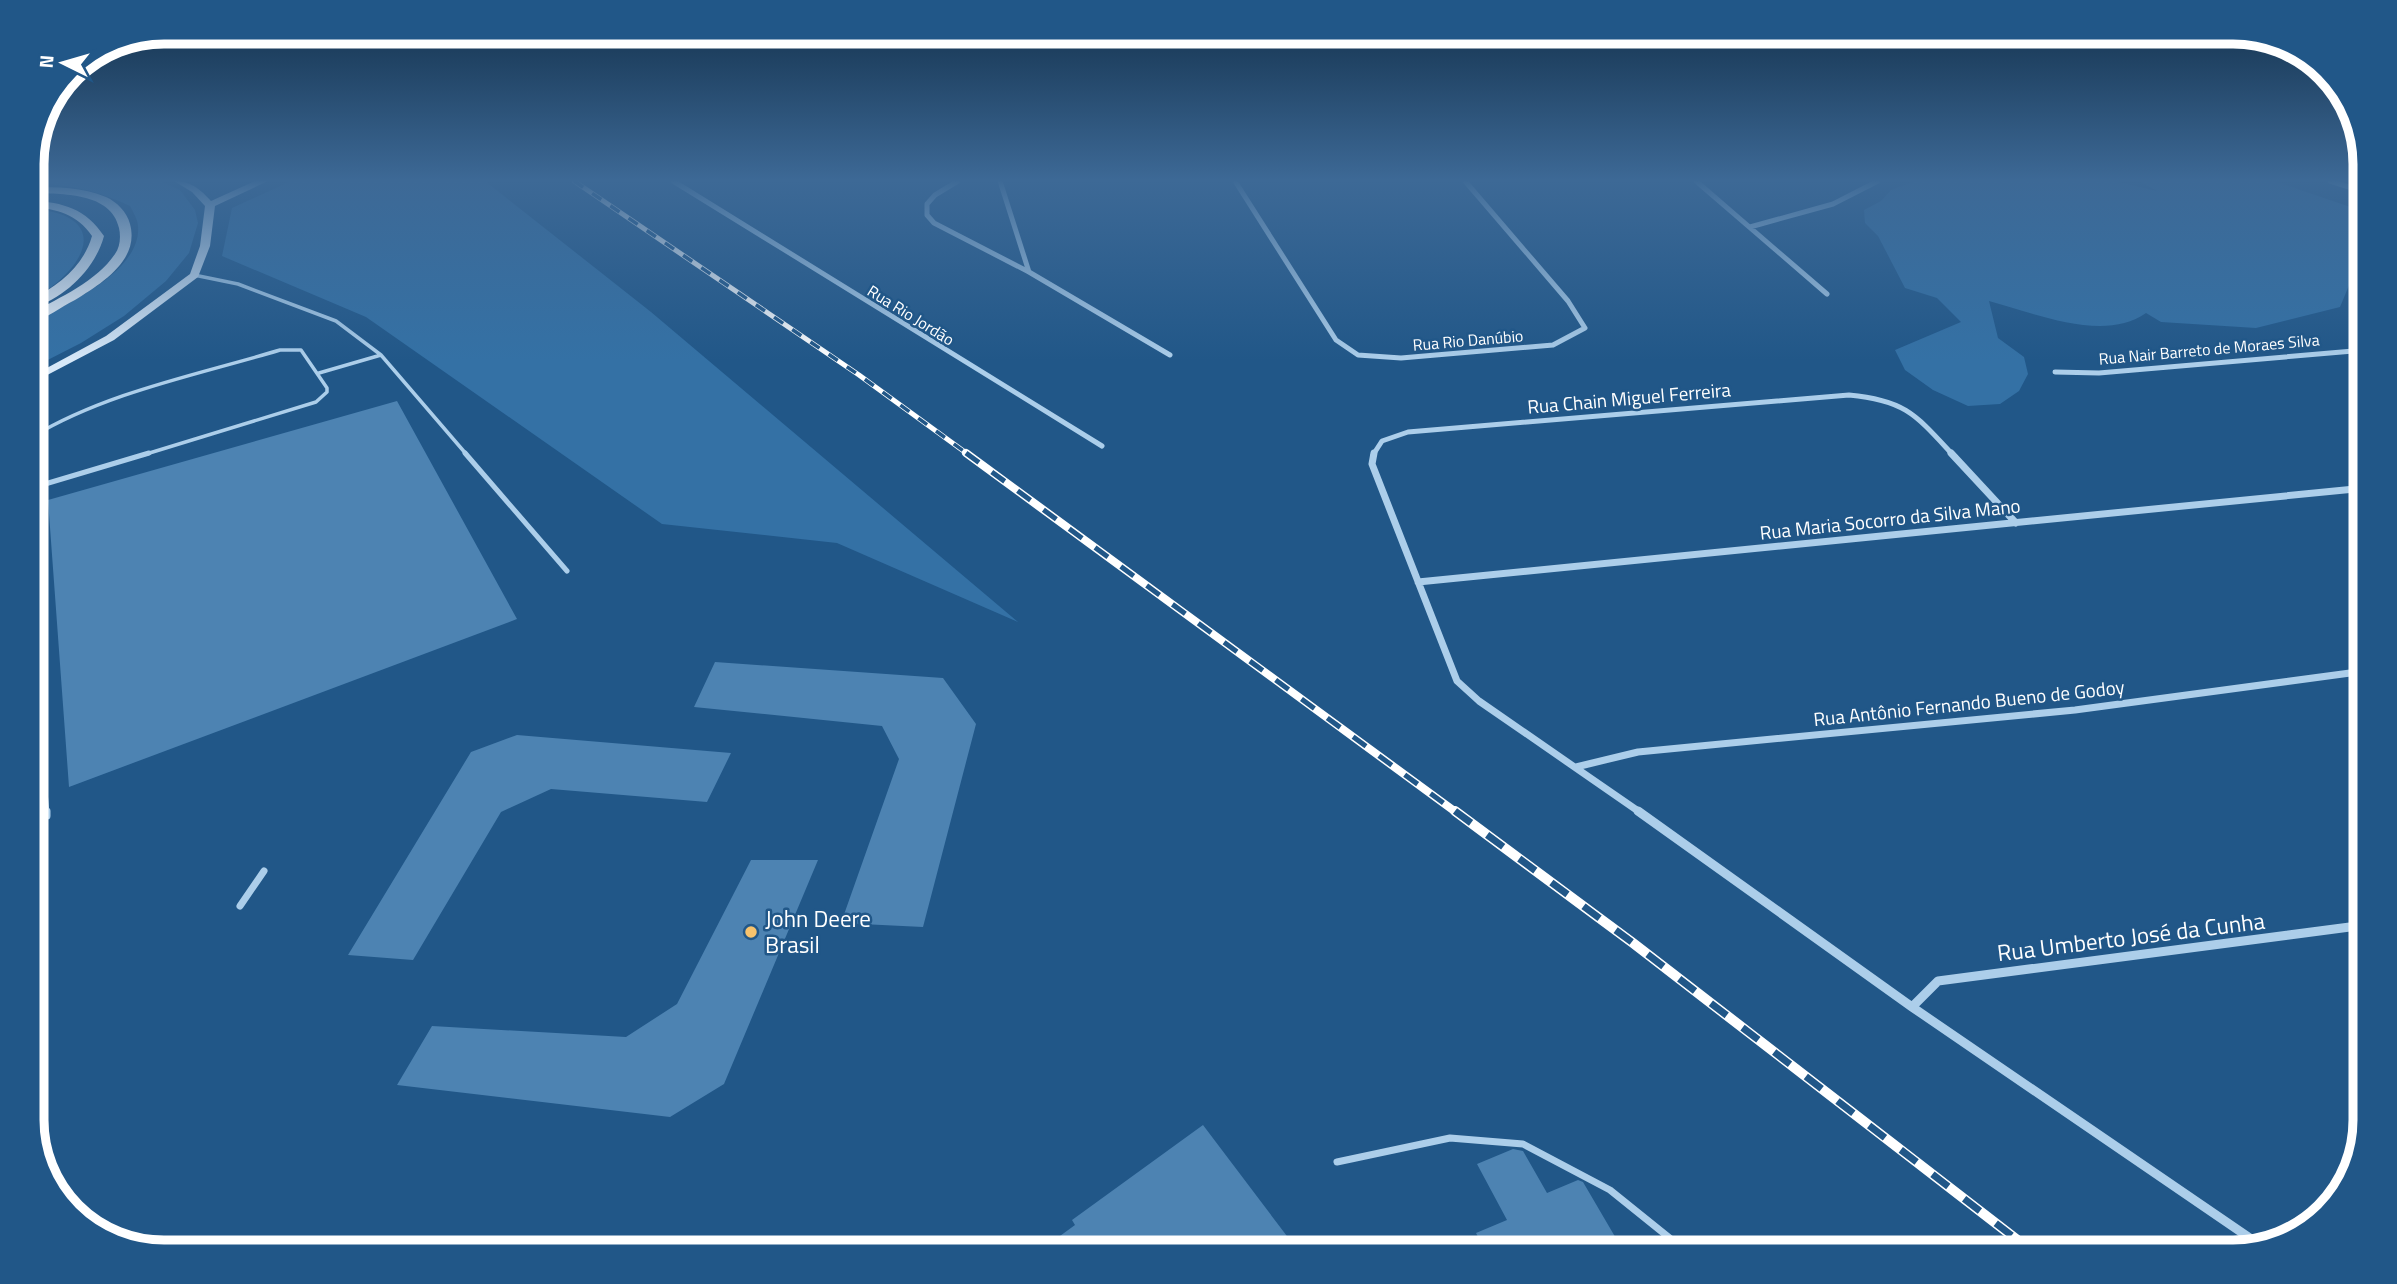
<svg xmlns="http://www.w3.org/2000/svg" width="2397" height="1284" font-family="'Titillium Web',sans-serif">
<rect width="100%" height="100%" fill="#215788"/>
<path fill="#3471a5" d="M32,181H160L180,190L195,210L198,223L189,253L166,281L124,316L81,343L32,368V323C64,305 142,272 138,226C138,220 133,212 130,206C99,191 67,183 32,184Z
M291,181H485L651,312L1018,622L837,543L662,524L366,317L222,256L232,208Z
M1915,181H2114L2157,191L2139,181H2274L2365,212V296L2350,283L2340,307L2256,328L2161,322L2146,313C2104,343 2034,313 1989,301L1998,338L2024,357L2028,374L2019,391L2000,404L1968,406L1933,390L1905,370L1895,350L1961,322L1937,298L1905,288L1878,236L1865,223L1864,210L1881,201L1891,190Z
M32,209C116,215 84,272 32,299Z"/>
<path fill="#4d83b2" d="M397,401L517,619L69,787L48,500Z
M715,662L943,678L976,724L923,927L841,923L899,759L882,726L694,707Z
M517,735L731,753L707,802L551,789L501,812L413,960L348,955L471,752Z
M751,860H818L724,1084L670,1117L397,1085L432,1026L626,1037L677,1004Z
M1203,1125L1299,1252H1038L1075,1225L1072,1220Z
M1513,1149L1523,1151L1547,1193L1578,1180L1583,1182L1624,1252H1486L1476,1233L1507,1220L1477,1164Z"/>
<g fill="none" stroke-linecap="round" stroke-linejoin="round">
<path stroke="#acceea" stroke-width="3.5" d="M194,275L238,284L336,321L381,355L467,455
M319,373L381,355
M32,437C107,392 197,375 280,350H301L327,388V392L316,402L143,455"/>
<path stroke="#acceea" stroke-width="5" d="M465,453L567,571
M32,460L35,487L149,453
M32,502L35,487
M32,652L47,813"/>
<path stroke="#acceea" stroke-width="7" d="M47,811V816
M240,906L264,871
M1337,1162L1450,1138L1523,1144L1610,1190L1687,1252"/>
<path stroke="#acceea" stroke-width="5" d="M673,181L1102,446
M958,181L935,195L927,204V215L934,223L1029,272L1170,355
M1000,181L1029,272
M1235,181L1336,340L1358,355L1401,358L1553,345L1585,328L1568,301L1465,181
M1696,181L1827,294
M2330,181L2365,192
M1750,227L1833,204L1878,181
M2055,372L2099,373L2365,350
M1373,455L1382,441L1408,432L1849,395C1905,400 1916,415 1953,455"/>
<path stroke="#acceea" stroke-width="7" d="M1374,453L1372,464L1457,681L1479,701L1641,813
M1951,453L2016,523
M1418,582L2365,488
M1576,767L1638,752L2075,710L2365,671"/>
<path stroke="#acceea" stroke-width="9" d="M1638,811L1912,1007L2260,1245
M1912,1007L1938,981L2365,925"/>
<path fill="#d7e8f8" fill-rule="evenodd" d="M174,181C191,181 200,189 211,201L255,181H268L215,206L210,246L198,277L114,340L32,383V376L106,336L190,274L200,246L205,206L192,192Z"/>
<path fill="#f0f7fe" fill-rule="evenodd" d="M32,187C56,187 83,187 106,197C117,202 127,212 130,224C140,260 101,284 75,300C61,307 47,318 32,322V313C60,297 96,282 115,254C120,247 121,237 119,228C111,192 62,194 32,193Z
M32,201C63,202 86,209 104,236C95,269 65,298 32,308V299C59,285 83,267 92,236C77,214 57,209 32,207Z"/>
<defs>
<path id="rail-far2" d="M574,181L859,375L969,455"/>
<path id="rail-far1" d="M966,453L1457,813"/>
<path id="rail" d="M1455,811L1633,943L2033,1252"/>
</defs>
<use href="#rail-far2" stroke="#fff" stroke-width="5"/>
<use href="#rail-far1" stroke="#fff" stroke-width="8"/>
<use href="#rail" stroke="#fff" stroke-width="10"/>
<use href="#rail-far2" stroke="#215788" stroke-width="3.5" stroke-dasharray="11" stroke-linecap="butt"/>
<use href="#rail-far1" stroke="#215788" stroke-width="5" stroke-dasharray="16" stroke-linecap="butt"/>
<use href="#rail" stroke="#215788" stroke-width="7" stroke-dasharray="20" stroke-linecap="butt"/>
</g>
<linearGradient id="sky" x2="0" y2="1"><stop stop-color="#12304b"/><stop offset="0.5" stop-color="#3d6996"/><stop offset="1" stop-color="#3d6996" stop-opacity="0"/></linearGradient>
<rect width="2397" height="361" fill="url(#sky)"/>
<circle fill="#f7c36d" stroke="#215788" stroke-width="2.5" cx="751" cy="932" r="7"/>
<g text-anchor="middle" stroke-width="5" stroke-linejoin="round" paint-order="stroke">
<g font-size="16" fill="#fff" stroke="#215788">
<text transform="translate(911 315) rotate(32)" y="6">Rua Rio Jordão</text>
<text transform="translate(1468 340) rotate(-5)" y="6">Rua Rio Danúbio</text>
<text transform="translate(2209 349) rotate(-5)" y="6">Rua Nair Barreto de Moraes Silva</text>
</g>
<g font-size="19" fill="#fff" stroke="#215788">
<text transform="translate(1629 398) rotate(-5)" y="7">Rua Chain Miguel Ferreira</text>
<text transform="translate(1890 519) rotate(-6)" y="7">Rua Maria Socorro da Silva Mano</text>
<text transform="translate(1969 703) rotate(-6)" y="7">Rua Antônio Fernando Bueno de Godoy</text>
</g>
<g font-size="23" fill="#fff" stroke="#215788" text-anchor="start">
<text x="765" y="927">John Deere<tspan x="765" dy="26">Brasil</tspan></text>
</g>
<g font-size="23" fill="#fff" stroke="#215788">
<text transform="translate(2131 937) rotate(-7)" y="8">Rua Umberto José da Cunha</text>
</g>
</g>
<path d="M0 0H2397V1284H0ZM164 44H2233A120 120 0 0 1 2353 164V1120A120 120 0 0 1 2233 1240H164A120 120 0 0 1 44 1120V164A120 120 0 0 1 164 44Z" fill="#215788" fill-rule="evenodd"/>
<path fill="none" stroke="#fff" stroke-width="9" d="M164 44H2233A120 120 0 0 1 2353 164V1120A120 120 0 0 1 2233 1240H164A120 120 0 0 1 44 1120V164A120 120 0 0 1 164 44Z"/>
<g transform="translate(63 63) rotate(275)" stroke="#215788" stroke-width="5" paint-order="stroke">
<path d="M0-5L12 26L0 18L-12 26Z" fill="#ffffff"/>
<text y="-10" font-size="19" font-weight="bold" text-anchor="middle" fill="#ffffff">N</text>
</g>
</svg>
